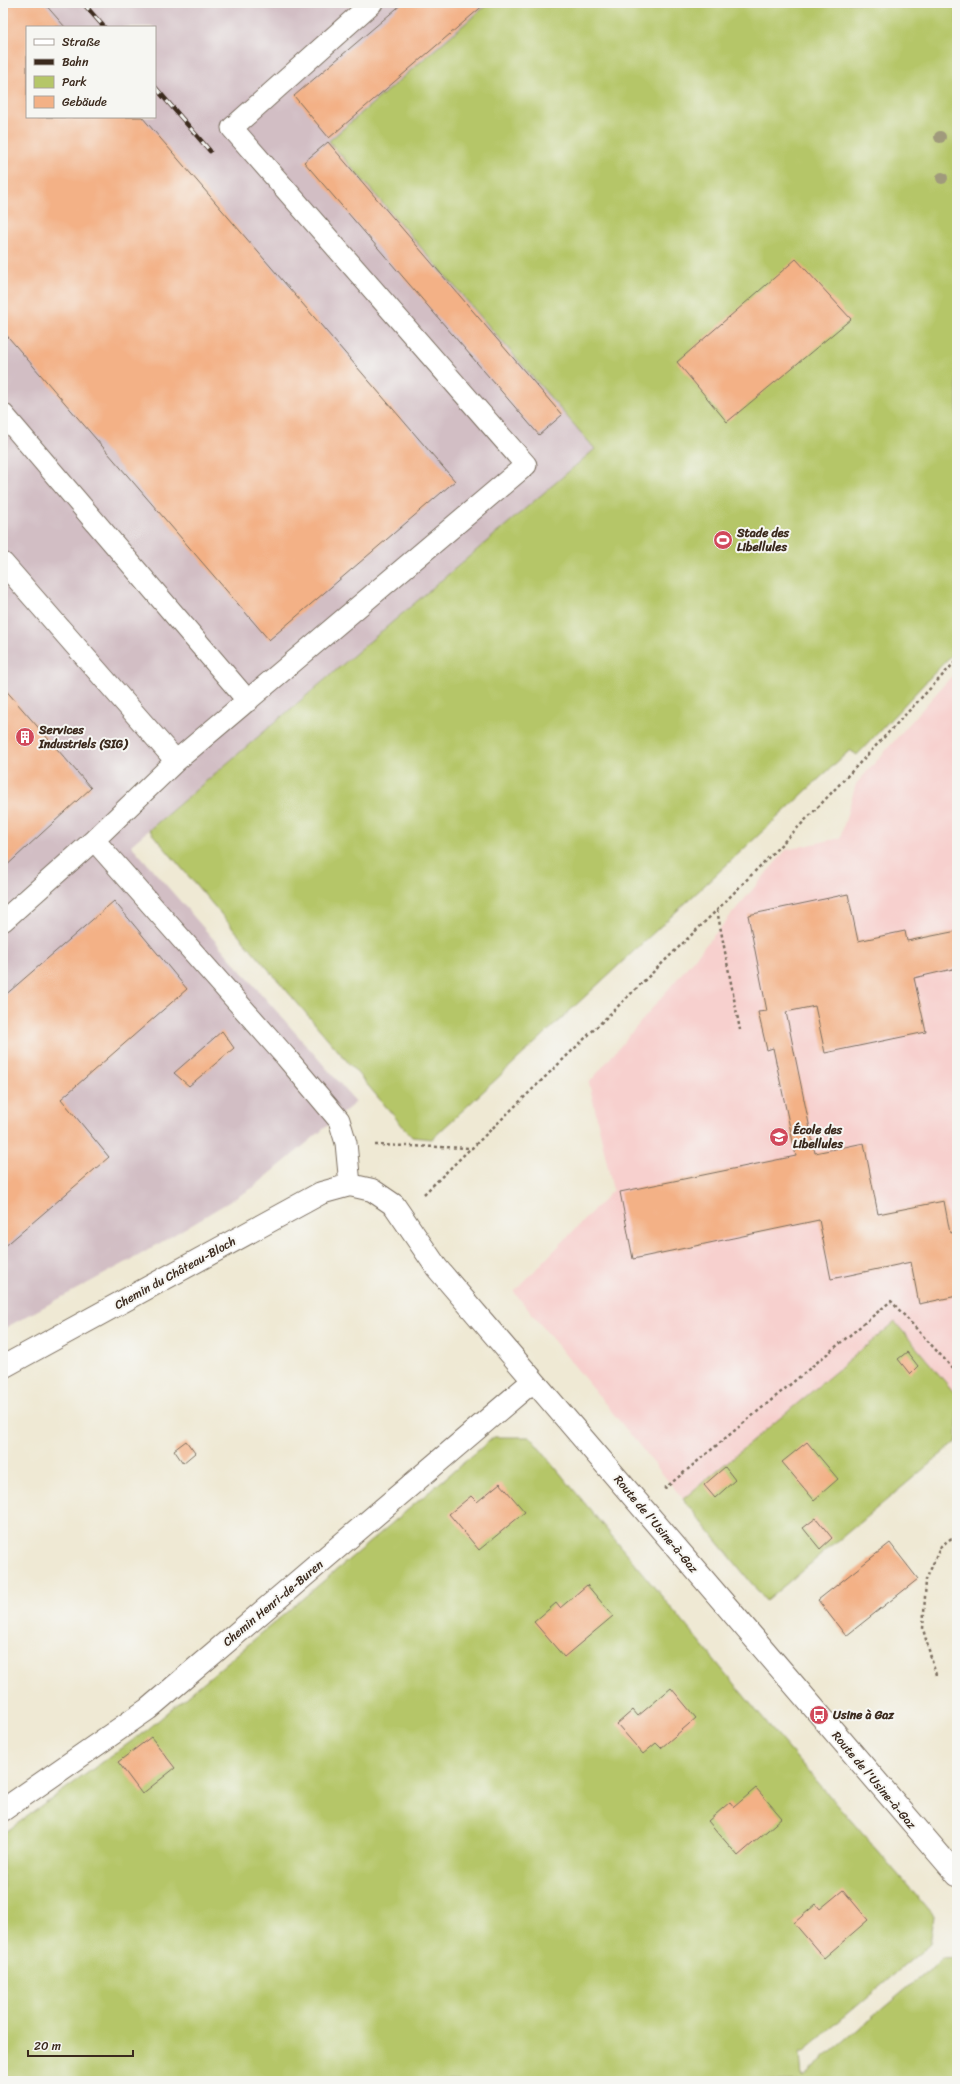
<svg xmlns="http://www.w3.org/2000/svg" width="960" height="2084" font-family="Sriracha,sans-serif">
<rect width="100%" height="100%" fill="#f6f6f2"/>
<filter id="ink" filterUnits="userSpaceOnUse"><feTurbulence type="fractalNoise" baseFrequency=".025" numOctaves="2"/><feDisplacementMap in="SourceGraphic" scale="8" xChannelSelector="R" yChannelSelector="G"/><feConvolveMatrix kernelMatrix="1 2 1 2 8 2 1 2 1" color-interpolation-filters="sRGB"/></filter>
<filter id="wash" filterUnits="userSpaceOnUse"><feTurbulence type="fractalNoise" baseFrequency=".012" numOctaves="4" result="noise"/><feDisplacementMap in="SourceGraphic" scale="16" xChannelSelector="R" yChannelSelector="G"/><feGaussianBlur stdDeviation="0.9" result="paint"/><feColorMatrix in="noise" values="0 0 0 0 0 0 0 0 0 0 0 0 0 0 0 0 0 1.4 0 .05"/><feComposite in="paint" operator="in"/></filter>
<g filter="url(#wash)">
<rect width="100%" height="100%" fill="#efe9d4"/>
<path fill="#f7d0ce" d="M957,670V1396L895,1323L683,1499L514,1292L613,1190L589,1083L786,850L840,838L856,784Z"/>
<path fill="#d2bec4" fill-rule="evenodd" d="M3,3H489L329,141L595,449L131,845L356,1102L254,1187L138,1256L3,1329ZM27,27H155V117H27Z"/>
<path fill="#b5c668" stroke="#787843" d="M489,3H957V649L857,755L850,750L432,1139L412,1137L149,830L595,449L329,141Z
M895,1322L957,1396V1441L766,1601L683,1499Z
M494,1437H530L769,1726L934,1916L930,1944L804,2051H799L801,2077L943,1958L957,1957V2081H3V1834L147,1730Z"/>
<g id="blocks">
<path fill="#f3b186" d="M3,3H44L65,27H27V117H142L455,481L269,640L3,331Z
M403,3H486L329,138L294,96Z
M328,142L562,415L539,435L304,162Z
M796,259L851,319L727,422L677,362Z
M3,687L91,788L3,869Z
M848,894L858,941L905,931L907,941L957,931V968L914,978L926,1032L825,1053L815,1006L786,1012L815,1153L864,1143L878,1214L944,1201L950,1233L957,1231V1296L919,1304L911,1262L831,1279L819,1220L633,1259L620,1192L796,1156L773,1048L767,1050L758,1012L767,1011L748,915Z
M114,901L187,989L61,1099L109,1157L3,1248V997Z
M222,1031L234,1048L189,1086L174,1073Z
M907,1352L918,1366L910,1374L898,1359Z
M186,1441L195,1453L183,1463L174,1450Z
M807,1442L838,1479L814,1500L782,1462Z
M725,1467L735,1480L715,1498L704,1485Z
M500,1483L525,1512L479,1550L449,1514L471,1496L477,1502Z
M816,1518L832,1538L820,1549L803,1528Z
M890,1543L918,1579L846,1636L818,1600Z
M587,1585L613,1616L564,1657L534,1622L556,1603L560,1608Z
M671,1688L696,1718L661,1748L656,1743L643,1754L617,1724L633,1710L638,1716Z
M151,1737L175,1768L142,1794L118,1762Z
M756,1788L782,1818L738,1856L708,1821L730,1802L734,1807Z
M843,1890L868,1920L824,1958L794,1923L816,1904L820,1909Z"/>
</g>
</g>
<g filter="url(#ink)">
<use href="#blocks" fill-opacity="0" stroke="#7a6d5e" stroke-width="1"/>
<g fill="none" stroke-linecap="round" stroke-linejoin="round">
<defs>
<path id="lane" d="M3,414L248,701
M3,563L176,761
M94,840L286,1057L339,1120L346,1143L350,1185
M3,921L94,840L176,761L526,465L232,128L372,3"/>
<path id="street" d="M3,1810L148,1709L533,1381"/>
<path id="secondary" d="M3,1367L321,1193L350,1185L372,1190L394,1205L437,1268L957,1875"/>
</defs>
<use href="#lane" stroke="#7a6d5e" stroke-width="23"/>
<use href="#street" stroke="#7a6d5e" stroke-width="24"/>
<use href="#secondary" stroke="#7a6d5e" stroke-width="24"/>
<path stroke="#7a6d5e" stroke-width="2.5" stroke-dasharray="3 3" stroke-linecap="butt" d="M717,910L740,1030
M375,1145L472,1148L717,910L819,806L957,660
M424,1194L471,1148
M664,1489L891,1301L957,1373
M936,1675L923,1629L926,1580L941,1546L957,1534"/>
<use href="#lane" stroke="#fff" stroke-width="21"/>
<use href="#street" stroke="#fff" stroke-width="22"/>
<use href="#secondary" stroke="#fff" stroke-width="22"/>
<defs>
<path id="rail" d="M83,3L104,27
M155,87L210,151"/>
</defs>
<use href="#rail" stroke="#3b2a1e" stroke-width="4.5"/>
<use href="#rail" stroke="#f6f6f2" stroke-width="3" stroke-dasharray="9" stroke-linecap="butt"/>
</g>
<g fill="#a09a7c">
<circle cx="940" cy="137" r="6"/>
<circle cx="942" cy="178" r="6"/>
</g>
</g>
<defs>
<symbol id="stadium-disc" viewBox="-11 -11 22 22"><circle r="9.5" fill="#d1495b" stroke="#f6f6f2"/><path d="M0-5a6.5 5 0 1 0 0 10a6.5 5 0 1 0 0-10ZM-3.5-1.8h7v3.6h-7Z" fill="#fff"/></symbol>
<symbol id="building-disc" viewBox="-11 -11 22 22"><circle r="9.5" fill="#d1495b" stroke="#f6f6f2"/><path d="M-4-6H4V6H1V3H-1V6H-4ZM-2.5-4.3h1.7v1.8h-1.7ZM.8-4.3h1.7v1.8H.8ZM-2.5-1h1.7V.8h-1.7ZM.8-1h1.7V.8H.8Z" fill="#fff"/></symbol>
<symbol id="school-disc" viewBox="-11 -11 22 22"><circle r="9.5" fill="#d1495b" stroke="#f6f6f2"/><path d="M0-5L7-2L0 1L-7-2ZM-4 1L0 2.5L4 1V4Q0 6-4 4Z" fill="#fff"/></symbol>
<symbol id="bus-disc" viewBox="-11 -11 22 22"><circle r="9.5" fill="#d1495b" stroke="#f6f6f2"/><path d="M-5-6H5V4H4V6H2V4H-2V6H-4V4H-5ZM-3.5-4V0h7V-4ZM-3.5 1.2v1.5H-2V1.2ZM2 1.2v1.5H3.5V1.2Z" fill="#fff"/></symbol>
</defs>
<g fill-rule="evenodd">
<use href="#stadium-disc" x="712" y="529" width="22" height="22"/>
<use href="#building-disc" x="14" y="726" width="22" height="22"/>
<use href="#school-disc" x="768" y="1126" width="22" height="22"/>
<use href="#bus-disc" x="808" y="1704" width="22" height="22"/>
</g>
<g text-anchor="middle" stroke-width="4" stroke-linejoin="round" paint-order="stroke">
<g font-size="12" font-weight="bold" fill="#3b2a1e" stroke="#f6f6f2" text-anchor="start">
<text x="737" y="537">Stade des<tspan x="737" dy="14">Libellules</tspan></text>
<text x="39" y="734">Services<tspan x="39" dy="14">Industriels (SIG)</tspan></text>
<text x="793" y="1134">École des<tspan x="793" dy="14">Libellules</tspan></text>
<text x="833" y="1719">Usine à Gaz</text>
</g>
<g font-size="12" fill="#3b2a1e" stroke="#f6f6f2">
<text transform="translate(175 1273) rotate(-29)" y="4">Chemin du Château-Bloch</text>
<text transform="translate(656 1524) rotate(50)" y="4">Route de l'Usine-à-Gaz</text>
<text transform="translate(273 1603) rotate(-40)" y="4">Chemin Henri-de-Buren</text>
<text transform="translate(874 1780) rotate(50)" y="4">Route de l'Usine-à-Gaz</text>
</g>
</g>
<rect width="960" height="2084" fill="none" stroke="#f6f6f2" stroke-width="16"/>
<rect x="26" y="26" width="130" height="92" fill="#f6f6f2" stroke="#aba49d"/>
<rect x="34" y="39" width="20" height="6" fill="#ffffff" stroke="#aba49d"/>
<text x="62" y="46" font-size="12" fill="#3b2a1e">Straße</text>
<rect x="34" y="59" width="20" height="6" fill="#3b2a1e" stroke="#aba49d"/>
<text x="62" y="66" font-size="12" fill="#3b2a1e">Bahn</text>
<rect x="34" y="76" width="20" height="12" fill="#b5c668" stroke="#aba49d"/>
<text x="62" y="86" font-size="12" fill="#3b2a1e">Park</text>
<rect x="34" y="96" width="20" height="12" fill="#f3b186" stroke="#aba49d"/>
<text x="62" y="106" font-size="12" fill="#3b2a1e">Gebäude</text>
<path d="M28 2050v6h105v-6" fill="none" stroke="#3b2a1e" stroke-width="2"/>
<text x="34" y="2050" font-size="12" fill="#3b2a1e" stroke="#f6f6f2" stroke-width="3" paint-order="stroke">20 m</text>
</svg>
